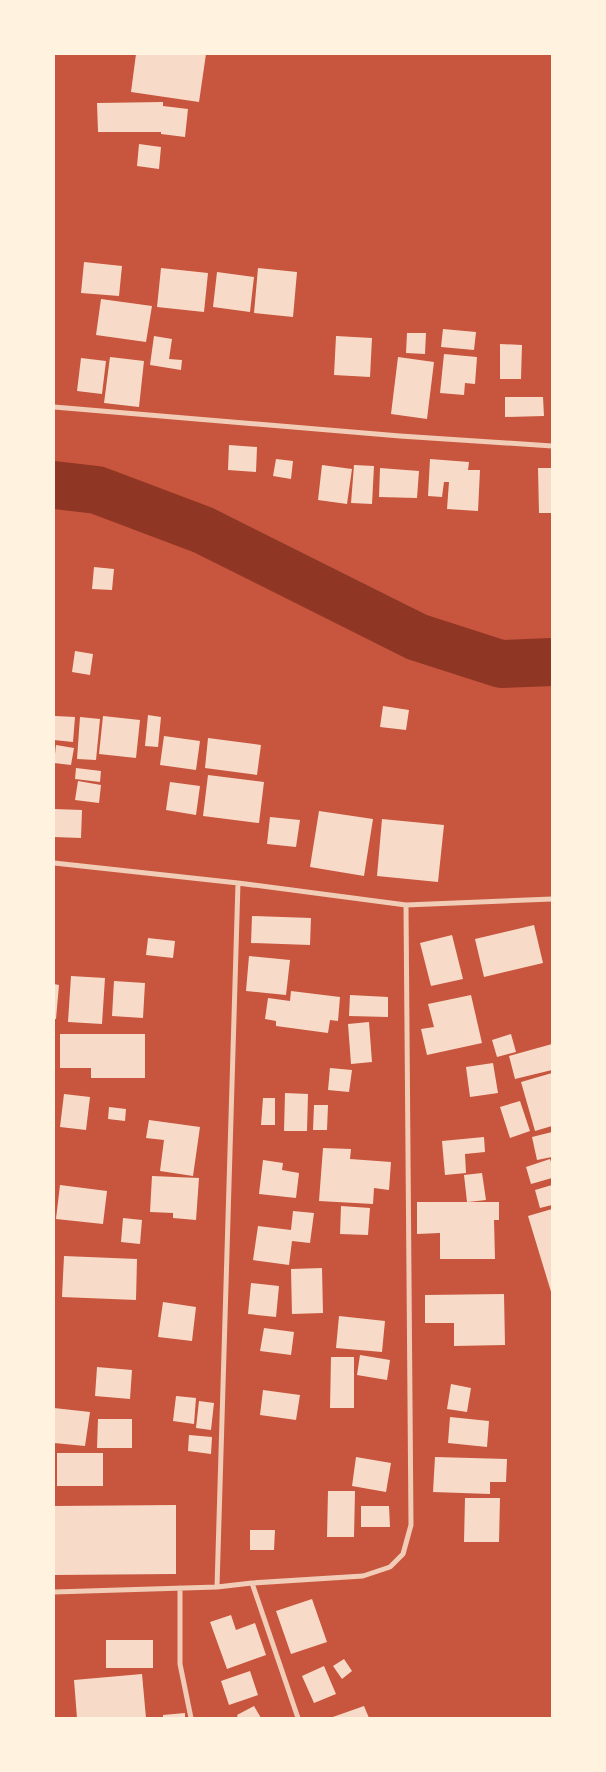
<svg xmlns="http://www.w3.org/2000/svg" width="606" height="1772" font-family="'Fira Sans Condensed',sans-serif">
<rect width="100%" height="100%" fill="#c8553d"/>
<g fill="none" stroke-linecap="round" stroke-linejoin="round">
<path stroke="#8f3625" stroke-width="48" d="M54,485L97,490L203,530L417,637L501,664L552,662"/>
</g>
<path fill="#f7dbc8" d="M136,54H206L199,102L131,92Z
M163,102V106L188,109L185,137L161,134V132H98L97,103Z
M139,144L161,147L159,169L137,166Z
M84,262L122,266L119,296L81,293Z
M161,268L208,273L204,312L157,307Z
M258,268L297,272L293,317L254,313Z
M217,272L254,277L250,312L213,307Z
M101,299L152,306L146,342L96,335Z
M443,329L476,332L474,350L441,347Z
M407,333H426L425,354L406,353Z
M154,336L172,339L169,359L182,360L181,370L150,365Z
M336,336L372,338L370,377L334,375Z
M500,344L522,345L521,379H500Z
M444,354L477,357L475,384L465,383L464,395L440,393Z
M110,357L144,361L139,407L104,403Z
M398,357L434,362L427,419L391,414Z
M81,358L106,361L102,394L77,391Z
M505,397H543L544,416L505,417Z
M229,445L257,447L256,472L228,470Z
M276,459L293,461L291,479L273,476Z
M430,459L469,462L468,470H480L478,511L447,509L449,482H444L442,497L428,496Z
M322,465L352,469L347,504L318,500Z
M354,465L374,466L372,504L351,503Z
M380,468L419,471L417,498L379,497Z
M538,468H552V513H539Z
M94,567L114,569L112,590L92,589Z
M75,651L93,654L90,675L72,672Z
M383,706L409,710L406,730L380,727Z
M148,715L161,717L158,747L145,746Z
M55,716L75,717L73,742L54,740Z
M103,716L140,720L136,758L99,754Z
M80,717L100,719L96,760L77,759Z
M164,736L200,741L196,770L160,765Z
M208,738L261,745L257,775L205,768Z
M56,745L74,748L71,765L54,763Z
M76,768L101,771L100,782L75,779Z
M208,775L264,782L259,823L203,816Z
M78,781L101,785L99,803L75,800Z
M170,782L200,786L196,815L166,810Z
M54,809L82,810L81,838L54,837Z
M319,811L373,819L364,876L310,867Z
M270,817L300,820L296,847L267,844Z
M382,819L444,825L438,882L377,876Z
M252,916L311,918L310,945L251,943Z
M534,925L543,963L484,977L475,939Z
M452,935L463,979L431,986L420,943Z
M148,938L175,941L173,958L146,955Z
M249,956L290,960L286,995L246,991Z
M71,976L105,978L102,1024L68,1022Z
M114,981L145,983L143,1018L112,1016Z
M54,984L59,985L56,1019H54Z
M291,991L340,997L338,1021L330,1020L328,1033L276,1026V1021L265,1019L268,998L290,1001Z
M350,995L388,997V1017L349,1016Z
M471,995L482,1043L427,1055L421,1029L434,1027L428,1004Z
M369,1022L372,1062L351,1064L348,1024Z
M60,1034H145V1078H91V1068H60Z
M511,1034L516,1052L497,1057L492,1040Z
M552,1044V1070L515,1079L509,1056Z
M493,1063L498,1093L470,1097L466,1067Z
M330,1068L352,1070L349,1092L328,1090Z
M552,1073V1126L535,1131L521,1082Z
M285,1093L308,1094L307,1131H284Z
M64,1094L90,1097L86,1130L60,1127Z
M263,1098H275V1125H261Z
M520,1101L530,1131L510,1138L500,1107Z
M314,1105H328L327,1130H313Z
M109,1107L126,1109L125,1121L108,1119Z
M149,1120L200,1127L193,1176L160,1171L164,1140L146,1138Z
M552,1132V1157L537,1160L532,1137Z
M484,1137L485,1152L465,1154L466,1173L445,1175L442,1141Z
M323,1148L351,1149L350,1159L391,1162L389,1190L374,1188L373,1204L319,1201Z
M550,1159L552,1165V1178L531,1184L526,1167Z
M263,1160L283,1163L282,1170L299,1173L296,1198L259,1194Z
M482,1173L486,1200L468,1202H499V1220H494L495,1259H440V1233L417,1234V1202H467L464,1175Z
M152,1176L199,1178L196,1220L173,1218V1213L150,1212Z
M60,1185L107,1191L103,1224L56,1219Z
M552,1185V1205L540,1208L535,1190Z
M341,1206L370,1208L368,1235L340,1234Z
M552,1209V1295L528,1216Z
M293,1211L314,1213L310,1243L292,1241L289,1265L253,1260L258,1226L291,1230Z
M123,1218L142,1220L140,1244L121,1242Z
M64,1256L137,1259L136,1300L62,1297Z
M322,1268L323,1313L292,1314L291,1269Z
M251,1283L279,1286L276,1317L248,1314Z
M504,1294L505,1345L454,1346V1323H425V1295Z
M163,1302L196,1307L192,1341L158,1337Z
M339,1316L385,1321L382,1352L336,1348Z
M264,1328L294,1332L291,1355L260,1351Z
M360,1355L390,1360L387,1380L357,1375Z
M331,1357H354V1408H330Z
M97,1367L132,1370L130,1399L95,1396Z
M451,1384L471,1388L467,1412L447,1409Z
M263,1390L300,1395L296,1420L260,1415Z
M176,1396L196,1398L194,1424L173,1421Z
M199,1401L214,1403L211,1430L196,1428Z
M54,1408L90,1412L85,1446L54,1443Z
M450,1417L489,1421L487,1447L448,1443Z
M98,1419H132V1448H97Z
M189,1435L212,1437L211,1454L188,1451Z
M57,1453H103V1486H57Z
M356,1457L391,1463L386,1492L352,1486Z
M435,1457L507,1459L506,1482H490V1494L433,1492Z
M328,1491H355L354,1537H327Z
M465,1498H500L499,1542H464Z
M176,1505V1574L54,1575V1506Z
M361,1506H389L390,1527H361Z
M250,1530H275L274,1550H250Z
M312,1599L327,1642L291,1654L276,1611Z
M231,1615L236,1630L255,1623L266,1655L227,1669L210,1622Z
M106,1640H153V1668H106Z
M344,1659L352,1671L342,1679L333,1666Z
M324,1666L336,1694L314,1703L302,1676Z
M250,1671L258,1695L229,1705L221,1681Z
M142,1674L146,1718H77L74,1680Z
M254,1706L261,1718H238L237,1715Z
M364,1706L369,1718H330Z
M185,1713V1718H163V1715Z"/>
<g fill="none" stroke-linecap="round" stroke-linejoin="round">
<path stroke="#f1ccb7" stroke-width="5" d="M54,407L400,436L552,446
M54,863L238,883L406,905L552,899
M252,1583L298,1718
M217,1587L238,883
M180,1588V1664L191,1718
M54,1592L217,1587L252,1583L363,1576L390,1567L403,1554L411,1525L406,905"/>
</g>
<rect width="606" height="1772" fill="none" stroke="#fff3e0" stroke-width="110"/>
</svg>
